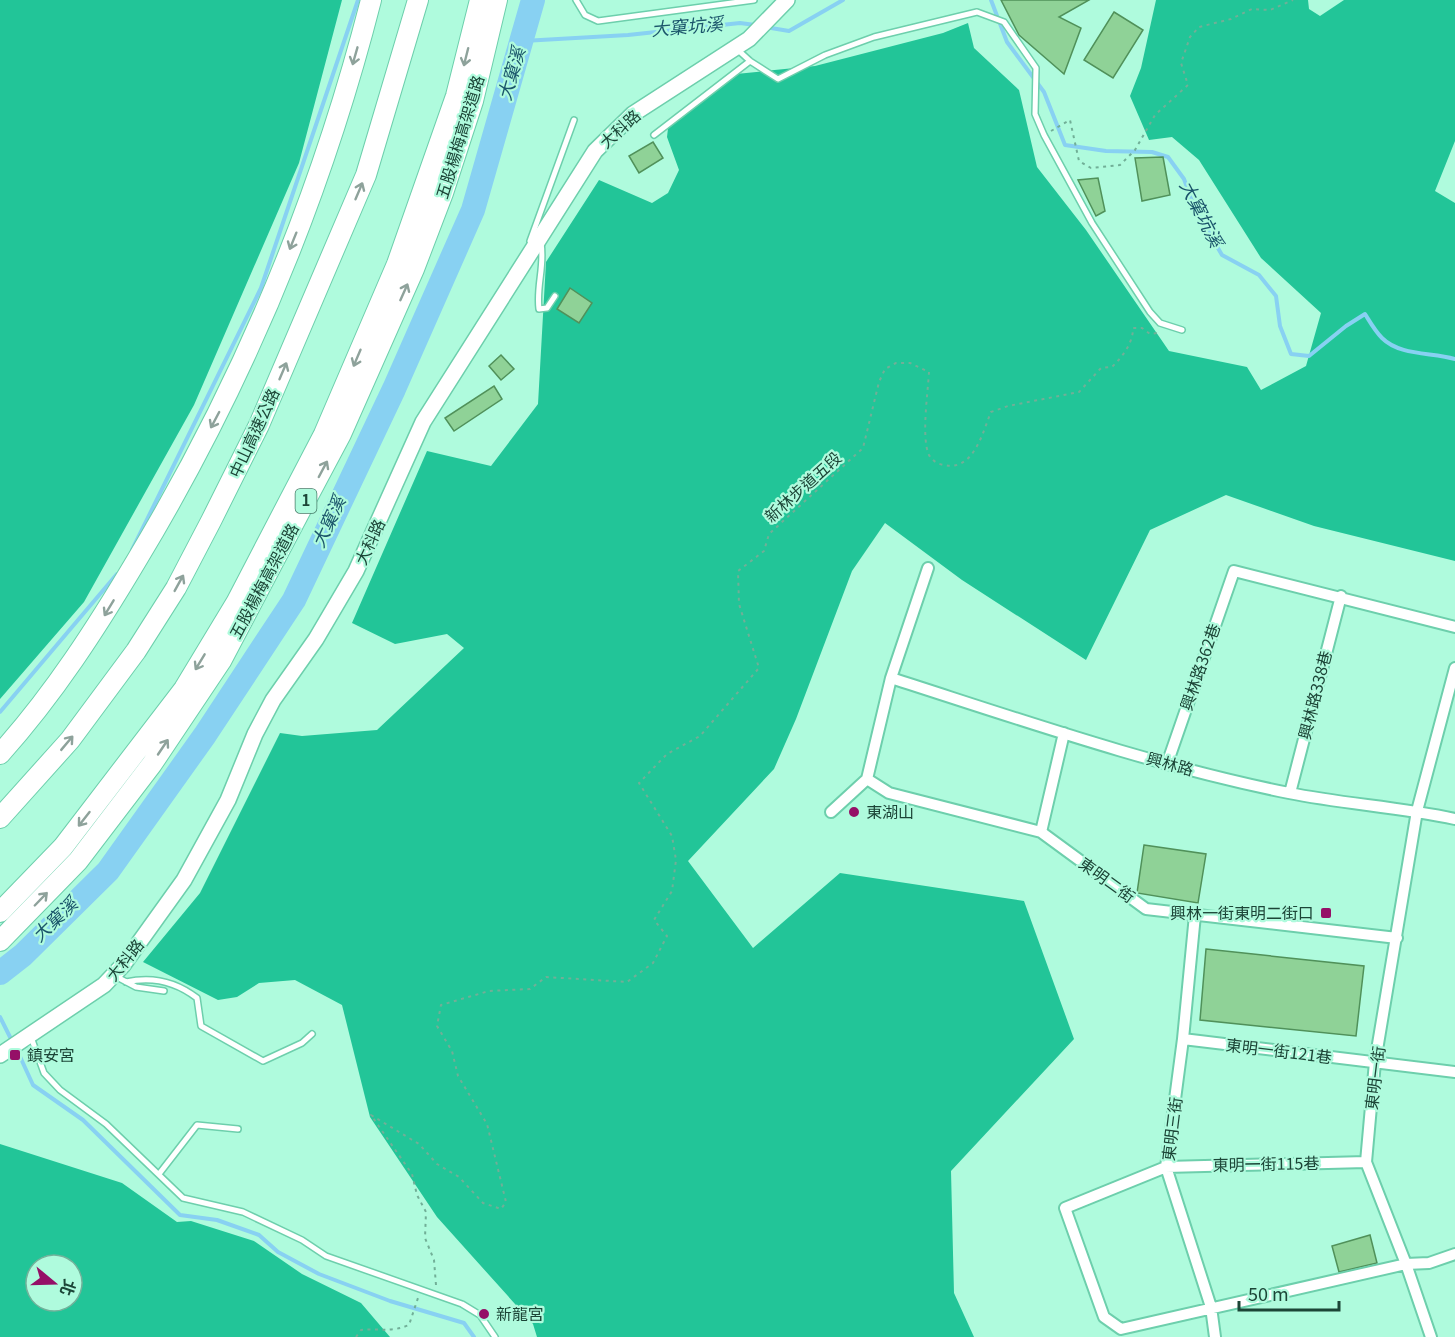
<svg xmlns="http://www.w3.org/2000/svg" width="1455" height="1337" font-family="Georgia,'Noto Sans TC',serif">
<rect width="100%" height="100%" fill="#affbdd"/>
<path fill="#22c598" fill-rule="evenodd" d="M0,0H342L299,163L194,405L84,602L0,699Z
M1156,0H1308L1309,9L1320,16L1344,0H1455V141L1435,191L1455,203V561L1314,526L1226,495L1150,530L1086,660L962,580L885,523L852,571L796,719L774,769L688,861L753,948L840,873L1024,901L1074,1039L951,1171L954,1293L974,1337H537L533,1324L437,1217L370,1117L342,1005L295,980L259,983L237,997L218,1000L143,962L200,893L280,733L302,736L377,730L464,648L447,634L395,644L352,623L427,451L491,466L538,404L546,262L599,180L652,203L668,193L679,170L667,137L669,120L736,74L815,66L943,33L968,23L974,48L1019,90L1037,167L1086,230L1169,351L1247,367L1261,390L1306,366L1321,313L1261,258L1199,160L1172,137L1149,140L1130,96L1141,68Z
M0,1144L122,1183L177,1222L191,1221L254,1241L302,1274L361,1303L390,1337H0ZM36,1265H72V1301H36Z"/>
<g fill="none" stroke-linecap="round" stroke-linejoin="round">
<path stroke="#88d1f2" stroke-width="4" d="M991,0L1007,42L1044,92L1065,145L1106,151L1152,152L1168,157L1184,179L1195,209L1222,255L1259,275L1276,296L1280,326L1291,354L1309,356L1346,326L1365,314C1370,322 1375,331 1382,338C1400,356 1432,352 1455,359
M765,27L789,31L843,0
M523,41L628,35L740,23L755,25
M132,550L261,288L358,0
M0,712L117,574
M0,1017L13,1043
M17,1050L33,1085L83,1120L180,1215L217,1220L259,1235L278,1252L319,1274L390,1301L464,1323L474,1337"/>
<path stroke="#88d1f2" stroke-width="24" d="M0,973L23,955L108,871L205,735L294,600L394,389L473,210L533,0"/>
</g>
<path fill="#8fd297" stroke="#50915a" stroke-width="1.5" d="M1001,0H1089L1059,17L1081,28L1064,74L1019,35Z
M1114,12L1143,30L1113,78L1084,60Z
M653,142L663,158L639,173L629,156Z
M1163,157L1170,195L1142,201L1135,158Z
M1098,178L1105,211L1096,216L1078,180Z
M570,288L592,303L579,323L557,309Z
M501,355L514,369L501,380L489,366Z
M494,386L502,399L454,431L445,418Z
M1144,845L1206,854L1198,903L1137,893Z
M1206,949L1364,966L1356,1036L1200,1020Z
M1370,1235L1377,1263L1339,1272L1332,1246Z"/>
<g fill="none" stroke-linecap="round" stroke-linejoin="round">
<defs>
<path id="lane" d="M576,0L585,15L598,21L754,0
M738,50L750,61L778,79L825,55L874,37L977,12L1004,22L1036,68L1035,114L1044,135L1092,223L1150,312L1160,323L1182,330
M654,135L750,61
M530,241L574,120
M541,243C545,266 536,286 539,309L547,308L555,296
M115,976L136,987L164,991
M126,982C152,976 175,981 197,998L201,1026L263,1061L302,1043L312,1034
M31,1037L44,1073L60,1090L106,1124L183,1198L243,1212L302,1240L326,1256L462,1304L480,1315L495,1337
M159,1174L197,1125L238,1129"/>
<path id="street" d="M891,678C1022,720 1154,766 1289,793C1344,804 1400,807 1455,819
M1167,764L1234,571L1455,627
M867,779L889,793L1041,832L1146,909L1397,938
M1290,793L1341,596
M831,812L867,779L891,678L928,568
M1041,832L1064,733
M1195,915L1183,1039L1166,1167L1211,1307L1215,1337
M1183,1039L1455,1072
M1366,1162L1166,1167L1065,1208L1104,1317L1121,1329L1406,1264L1429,1263L1455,1254
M1431,1337L1406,1264L1366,1162L1375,1062L1417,811L1455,668"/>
<path id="secondary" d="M0,1055L104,985L123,965L184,880L228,800L255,734L273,700L316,639L356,571L423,422L595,151L633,114L749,39L787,0"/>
<path id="highway" d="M0,754C54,694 97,627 138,558C242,385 321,196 371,0
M0,818L70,740L136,651L176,588L211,521L259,425L366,175L418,0
M0,912L63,847L184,689L236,603L324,434L397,264L456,96L480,0
M0,941L78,861L152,764L221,661L299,513L341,434L414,269L443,193L473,101L497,0"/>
</defs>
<use href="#lane" stroke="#6dcfac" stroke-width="8"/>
<use href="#street" stroke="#6dcfac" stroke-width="14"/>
<use href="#secondary" stroke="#6dcfac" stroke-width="18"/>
<use href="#highway" stroke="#6dcfac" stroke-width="22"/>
<path stroke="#71af97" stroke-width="2" stroke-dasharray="3 4.5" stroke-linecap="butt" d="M1051,131L1070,120L1079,161L1091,168L1120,165L1135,150L1155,115L1188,85L1181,63L1190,37L1199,27L1231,19L1252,9L1270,10L1293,0
M436,1285L434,1260L425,1238L426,1212L417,1195L412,1174L371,1115L419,1144L437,1164L459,1177L483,1203L501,1209L506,1202L487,1124L458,1076L452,1051L437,1026L441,1005L489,991L530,989L546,977L627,982L653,963L667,936L654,920L672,891L676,860L672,836L639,783L667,754L700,736L759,668L739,604L738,571L764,551L769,534L863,448L879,382L885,369L896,363H910L929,372C928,392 921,438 929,455C932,461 938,464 944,465C974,472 983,431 991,412L1008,406L1079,392L1101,368L1112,367C1123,356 1133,343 1133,328H1142L1150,334L1157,333
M356,1337L361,1330C381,1328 389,1333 409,1325L418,1298"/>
<use href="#lane" stroke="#fff" stroke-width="5"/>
<use href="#street" stroke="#fff" stroke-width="10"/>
<use href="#secondary" stroke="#fff" stroke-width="15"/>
<use href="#highway" stroke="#fff" stroke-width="20"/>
</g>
<defs><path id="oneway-shaft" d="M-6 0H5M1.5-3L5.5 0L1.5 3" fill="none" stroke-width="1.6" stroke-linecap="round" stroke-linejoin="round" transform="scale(1.5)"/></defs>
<g stroke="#8ea29b">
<use href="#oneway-shaft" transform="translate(355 56) rotate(106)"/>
<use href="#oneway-shaft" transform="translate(466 57) rotate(104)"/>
<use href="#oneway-shaft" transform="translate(359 191) rotate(-67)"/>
<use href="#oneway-shaft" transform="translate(293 241) rotate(112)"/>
<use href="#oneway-shaft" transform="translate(404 292) rotate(-66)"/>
<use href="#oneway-shaft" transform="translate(357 358) rotate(113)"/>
<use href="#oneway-shaft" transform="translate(283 371) rotate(-67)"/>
<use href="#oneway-shaft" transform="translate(215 420) rotate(118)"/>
<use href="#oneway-shaft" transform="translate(323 469) rotate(-62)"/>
<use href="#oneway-shaft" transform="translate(179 583) rotate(-61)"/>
<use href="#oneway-shaft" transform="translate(109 608) rotate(121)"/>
<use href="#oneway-shaft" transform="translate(200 662) rotate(121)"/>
<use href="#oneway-shaft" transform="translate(67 743) rotate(-50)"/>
<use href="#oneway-shaft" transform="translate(163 747) rotate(-56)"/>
<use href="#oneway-shaft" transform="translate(84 819) rotate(128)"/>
<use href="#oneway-shaft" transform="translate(41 899) rotate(-46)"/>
</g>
<g fill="#950f67" stroke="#affbdd" stroke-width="2">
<circle cx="854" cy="812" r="6"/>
<rect x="1320" y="907" width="12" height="12" rx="3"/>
<rect x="9" y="1049" width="12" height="12" rx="3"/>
<circle cx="484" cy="1314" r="6"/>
</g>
<g text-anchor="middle" stroke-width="4.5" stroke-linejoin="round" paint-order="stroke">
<rect fill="#affbdd" stroke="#487c69" stroke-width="1.5" x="295.5" y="489" width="21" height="24" rx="4.5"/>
<g font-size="15" font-weight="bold" fill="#1c4537">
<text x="306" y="506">1</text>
</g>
<g font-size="16" fill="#1c4537" stroke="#affbdd">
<text transform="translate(620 129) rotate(-42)" y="6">大科路</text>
<text transform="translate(460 137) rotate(-73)" y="6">五股楊梅高架道路</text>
<text transform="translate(254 433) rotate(-65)" y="6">中山高速公路</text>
<text transform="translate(803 487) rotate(-42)" y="6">新林步道五段</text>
<text transform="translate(370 542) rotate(-65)" y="6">大科路</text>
<text transform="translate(264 581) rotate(-62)" y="6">五股楊梅高架道路</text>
<text transform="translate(1200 667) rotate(-71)" y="6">興林路362巷</text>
<text transform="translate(1315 695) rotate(-76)" y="6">興林路338巷</text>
<text transform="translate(1170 764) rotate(15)" y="6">興林路</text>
<text transform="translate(1107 880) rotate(36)" y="6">東明二街</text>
<text transform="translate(125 960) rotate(-51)" y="6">大科路</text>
<text transform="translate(1279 1051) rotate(7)" y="6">東明一街121巷</text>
<text transform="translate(1375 1078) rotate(-83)" y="6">東明一街</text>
<text transform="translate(1172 1129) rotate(-83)" y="6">東明三街</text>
<text transform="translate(1266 1164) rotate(-1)" y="6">東明一街115巷</text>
</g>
<g font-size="16" fill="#1c4537" stroke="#affbdd" text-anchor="start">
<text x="866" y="818">東湖山</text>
<text x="1314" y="919" text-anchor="end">興林一街東明二街口</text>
<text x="27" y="1061">鎮安宮</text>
<text x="496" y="1320">新龍宮</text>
</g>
<g font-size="18" font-style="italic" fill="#1b556b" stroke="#affbdd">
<text transform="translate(687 27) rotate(-5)" y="6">大窠坑溪</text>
<text transform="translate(512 74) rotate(-74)" y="6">大窠溪</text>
<text transform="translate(1201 214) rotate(63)" y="6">大窠坑溪</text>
<text transform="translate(329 522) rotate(-65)" y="6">大窠溪</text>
<text transform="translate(55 920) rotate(-44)" y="6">大窠溪</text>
</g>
</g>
<g transform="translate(54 1283) rotate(109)"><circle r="28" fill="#affbdd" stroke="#74b29b" stroke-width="1.5"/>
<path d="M0-4.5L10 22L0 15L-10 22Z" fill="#950f67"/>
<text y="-9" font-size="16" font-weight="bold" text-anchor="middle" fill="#1c4537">北</text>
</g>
<path d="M1239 1301v9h100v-9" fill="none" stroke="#1c4537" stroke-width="3"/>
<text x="1248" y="1301" font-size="18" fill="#1c4537" stroke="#affbdd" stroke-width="4.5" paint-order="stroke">50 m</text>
</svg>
